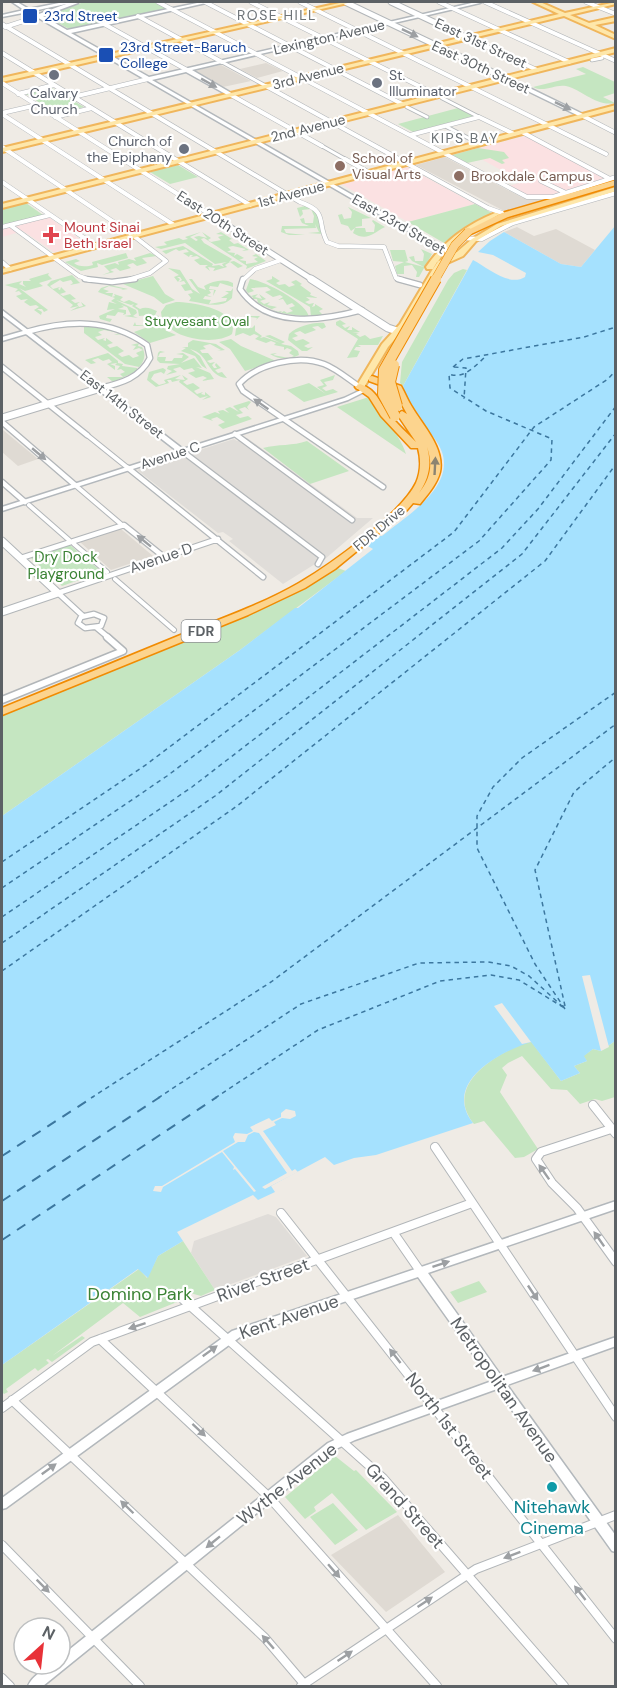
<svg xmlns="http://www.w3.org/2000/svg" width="617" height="1688" font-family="'DM Sans',sans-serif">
<rect width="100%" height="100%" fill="#efebe5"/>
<path fill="#e0ddd9" d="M247,438L357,518H373L318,565L315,564L283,584L229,541L233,539L223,532L218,533L137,470L234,439L237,441Z
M268,1214L276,1217L307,1256L215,1290L191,1253L194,1241Z"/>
<path fill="#dfdad3" d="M266,63L283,71L257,78L240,69Z
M221,65L251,81L223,87L194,71Z
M445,157L523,198L546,200L506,212L416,165Z
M517,227L534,236L556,229L595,250L581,267L561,264L504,232Z
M3,430L38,459L18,466L2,452Z
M121,529L153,556L111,570L80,542Z
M398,1515L445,1572L386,1612L331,1555Z"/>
<path fill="#fbe1e2" d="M529,135L613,179L567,194L529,196L509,186L523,182L481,159L467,163L452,155Z
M407,167L475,204L408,222L341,184Z
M47,216L87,244L54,252L23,231L2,237V229Z"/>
<path fill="#c5e6c1" d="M84,2H155L168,8L71,30L45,16Z
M583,67L615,82V93L603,97L615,103C596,107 583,90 566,86C554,84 545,93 533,87L586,74L576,69Z
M52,88L84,107L57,114L26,94Z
M458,108L474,116L413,132L398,124Z
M478,148L504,152L509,158L502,160L505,163L502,164L490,158L467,163L452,155Z
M178,165L198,177L170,184L150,172Z
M26,203L43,215L2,225V209Z
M475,204L492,213L463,228L444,243L408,222Z
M305,206C320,211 320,220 323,234L308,233L319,232L315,224L316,228L284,229L286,233L305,235H289L281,232L282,226H309L302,223L300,219L304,218L305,223H313L314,216L311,209L302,210L303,214L300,217L297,208Z
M348,207L371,218L362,219V226L355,227L356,228H365L366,232H374L375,225L372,221L373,220L385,227C373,233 367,242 353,233L355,228L351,231L348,226L341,224L338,215L342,214L344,219L351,218L352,212Z
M201,232L190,237L196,241L198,240L194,237L199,236L207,238L202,232L211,238L208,240L211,242L221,240L218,237L224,235L216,234L221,232L232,239L229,240L234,244L238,243L249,250L242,251L246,249L233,246L228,247L231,250L227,252L235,253L234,256L237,254L244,258L239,260L246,261V264L258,262L254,259L258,257L252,256L256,254L266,261L246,269L247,266L204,238L201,239L204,243L232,259L229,262L234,261L243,266L238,268L230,262L225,265L227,267L213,271L215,268L208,267L210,271L205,267L208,265H200L194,260L200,258L197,256L191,257L193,255H190L189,257L183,253L189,252L186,249L179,251L176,249L166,254L162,251L183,246L213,264L212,266L219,265L224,267L222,264L227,262L215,264L185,243L161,249L155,247L167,245L164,242L179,238L183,240L188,239L185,237Z
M421,249L432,254L419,277H416L417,272L412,265L404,266V274H397L395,266L404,262L393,261L390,250H405L408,261L405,262L424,267L412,261L409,257L414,256L415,261H423L424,254Z
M126,253L128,258L102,265L97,263L98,267L81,271L65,262L76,259L80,261L74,263C78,267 87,267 93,265L92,262Z
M150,253L157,256L142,258L147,263L137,266L133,263L127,265L131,268L120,271L116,268L110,270L114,272L102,275L110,272L104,266L115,263L119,265L118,262L129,259L136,261L134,258Z
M168,268L180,270L192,289L200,294L189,279H192L198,287L206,290L204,286C213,281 224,278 233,283V287L220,283L218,287L210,286L209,289L216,290L213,296L214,290H209L211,293L207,295L212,297L205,296L203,299L211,300L209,304L226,301L227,298H221L229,293L225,291H231L233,288L232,298C220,310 204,303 189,301L191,298L188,294L193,293L191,290L185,291L181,285L186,284L184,281L179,282L182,280L180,277H177L180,279L178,282L174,277L179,275Z
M463,269L467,270L403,386L400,383L402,362L448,280L454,273Z
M49,273L48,275L52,279L39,283L43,286L25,291L19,288L48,310L44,312L42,309H37L42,312L41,315L34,310L39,307L36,305L30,306L24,302L28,299L21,300L16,296L22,294L19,291L15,292L18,289L5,285L22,281L19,284L26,287L23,284V281H31L29,279Z
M72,275L80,283L70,285L73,283L71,280L63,282L60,280L50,286L53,289L60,287L58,289L60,290L61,287L66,292L60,294L63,296L70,294L76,299L71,300L75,303L80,302L77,304L79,307L83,306L81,302L86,306L70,311L79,306L70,308L73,305L47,285L51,281Z
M153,276L165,294L175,300L163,304L154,297L123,284Z
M272,276L280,281L276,283L279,285L285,284L289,287L295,285L291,282L296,280L302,284L300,285L311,293L310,295L318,298L306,297L310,300L305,302L309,304L314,303L312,307L315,306V304L323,309L319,311L325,317H311L310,307L266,281L272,279Z
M250,279C265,281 307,303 309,317L281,313L284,311L287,313L293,311L289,308L295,306L292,303L287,305L283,299L278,300L283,297L280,295L273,297L265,292L271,290L267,287L251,288L254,291L248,293L251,296L258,294L255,297L262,299L259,294L266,299L260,301L264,304L270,302L267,305L277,307L272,309L276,312L282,311L280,313L258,303L257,299H252L253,297L250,296L246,290Z
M110,285L128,289L121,290L123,289L109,286L103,289L109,291L105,293H113L112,297L115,296L114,294L123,297L120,300L124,302L129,300L138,304L135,306L140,309C146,306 152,309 157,311L155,315L159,316C153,326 144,326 133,326L135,322L136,325H143L145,322H153L154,319L147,318L151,315L139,316L138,310L132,306L134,304L131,305L116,300L136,310L137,313L133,316L138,318L124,316L131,315L127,307L121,305L124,307L118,309L126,310V314L123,315L124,313L118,312L115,316L107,315L106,318L112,319L110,322L100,319L99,316L115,309L107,310L109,302L117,304L111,301L115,298L98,292L101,288Z
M176,302C192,302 240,309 232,334C214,347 162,338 161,312L166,305Z
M249,316H260L256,320L257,318L250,317L248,321L240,320L239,323L246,324L243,327L252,328L255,325V331L262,336L260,338L264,337L281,343L265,336L270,335L285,342L281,344L291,346L298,351L299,355C289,360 279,360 270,354L277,353L273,355L289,358L294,356L289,353L292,350L287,348L284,350V347L274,345L276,343L271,341L266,343L255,339L259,336L254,334L250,336L243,333L235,336L237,321Z
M340,320L346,324L342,325L345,328L350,326L347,330H352V327L360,332L352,333H359L356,334L360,337L365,335L370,339L383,336L378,345H358L361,347H356L354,350L360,351L357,357L347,358L358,339L336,325V322Z
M159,323L166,329L165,330L176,335L150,343L134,332Z
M324,323L326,327L322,329L318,326L312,327L316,330L305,334L300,331L294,333L298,336L292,338L296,341L303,339L310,343L304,346L308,348L313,347L307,351H302L288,340L289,334C298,326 313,322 324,323Z
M84,326L112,329L123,334L114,335L119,333L104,330L98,332L102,335L95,337L98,340L105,338L103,340L106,341V338L113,343L107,345L110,348L117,346L124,351L118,354L122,357L129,355L133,358L139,356L136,353L143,350L139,348L133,350L136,346L131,345L139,343L138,346L142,347C146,354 145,361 139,367L125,364L84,333Z
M231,339L241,346L276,361L245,371L230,349L219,342Z
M193,340L216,344L225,350L217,351L221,350L210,344L203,346L206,349L200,350L202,353H208L213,359L207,361L210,363L215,362L212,365L214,368H217L215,365L216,363L221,368L215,370L218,373L222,372L227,378C206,376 210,354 190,349L200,356L207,369L202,366L195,356L181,351L186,348L182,347H188V343Z
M160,351L165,352L160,353L158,357H166L165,361H172L174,358H182L183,355L176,354L183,353L189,357L181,363L194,358L202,368L196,367L210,373L214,379L201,381L207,378L203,376L196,378L188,373L195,371L192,368L184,370L180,367L173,369L177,372L166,375L172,371L167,369L168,366L180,364L160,363L157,360L158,353Z
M108,353L118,361V363L123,364L122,366L137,368V371L113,382L107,377H123L120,374L125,372L121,369L117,370L120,366L115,365L117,363L110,364L115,366V370L107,364L112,362L109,359L103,361L98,358L92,360L96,363L91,364L85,360Z
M163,368L166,370L164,374L161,372L154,374L151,379L159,385L166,383L164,380L181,375L175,379L185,380L182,375L188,379L183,382L187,385L193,383L200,388L194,391L197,394L203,392L201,394L205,395V392L211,397L202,400L208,396L200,398L179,382L180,380L172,382L171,380H167L169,383L156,387L147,380L149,372Z
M335,375L333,380L324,382L327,386L322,388L326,391L333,389L338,392L304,402L287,390L309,383L326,394L317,387L324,385L320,380Z
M369,397C380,417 399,431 406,454L337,407Z
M249,401L251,402L247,407L249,410L245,407L239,409L243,413L236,415L240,418L248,416L252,419L223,429L218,425L225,422L217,417L211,419L213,421L202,417L215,412L220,414L218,411L223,410L229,413L225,409L230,407L239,412L233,406Z
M307,441L349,471L310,484L263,448C278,444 293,446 307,441Z
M70,545L102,572L62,586L44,570L38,568L41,567L31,558Z
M335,567L346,571L240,650L2,816V715L249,614Z
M502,1003L561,1081L580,1073L574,1066L587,1061L583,1056L593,1049L601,1051L615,1041V1097L602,1101L595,1099L580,1104L567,1090L551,1089L522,1056L508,1063L502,1068L507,1075L500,1092L538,1149L524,1157L515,1158L484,1121L474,1124C444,1087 491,1057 522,1044Z
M183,1241L215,1290L201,1296L183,1291L171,1296L177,1302L140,1317L123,1303L52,1356L82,1336L85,1338L52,1362L48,1359L46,1360L49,1363L38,1371L35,1368L6,1389L8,1392L4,1394L2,1392V1365L139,1269L147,1278L158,1256Z
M479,1281L487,1292L458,1303L450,1292Z
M335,1456L354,1471L356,1470L397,1512L366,1530L332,1493L314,1507L316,1511L305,1519L285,1497Z
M333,1503L358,1530L335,1545L310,1517Z"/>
<path fill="#a5e1fe" d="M615,226V1041L601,1051L593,1049L584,1056L587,1061L574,1066L580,1073L561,1081L531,1042C499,1052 442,1083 473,1123L376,1155L354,1158L334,1165L325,1157L271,1186L275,1192L258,1200L253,1195L177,1232L183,1241L158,1256L148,1278L138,1269L2,1365V816L240,650L295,608H298L373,549L366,545L376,536H382C410,513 467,480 434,438C422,422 406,406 403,386L473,260C488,268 509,287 525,277L526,273L493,255L478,252L490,241L504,232L561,264L581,267Z"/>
<path fill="#efebe5" d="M590,975L609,1047L601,1051L582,976Z
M502,1003L531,1042L522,1044L494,1006Z
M286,1109L295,1111L296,1116L290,1119L282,1118L274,1122L276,1125L263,1131L292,1171L295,1169L298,1172L265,1189L262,1187L287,1173L259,1133L254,1132L248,1135L245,1142H238L223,1151L256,1191L254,1192L235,1169L233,1170L234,1167L222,1152L163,1187L161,1192L153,1191L155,1186H162L235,1142L233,1137L235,1133L247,1134L253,1131L250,1127L269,1118L272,1121L281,1117V1113Z"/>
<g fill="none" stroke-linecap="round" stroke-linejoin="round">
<path stroke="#3c779f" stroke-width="1.5" stroke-dasharray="4.5 4" stroke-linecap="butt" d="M453,367L463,359L584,337L616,327
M454,367L466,368L464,399
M2,862L147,764L454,532L534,427L608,379L616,370
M2,888L167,776L479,541L551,460L552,439L486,411L450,388L449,374C464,380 476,365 486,356
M2,917L192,787L502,548L538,509L616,406
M2,943L215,796L522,554L616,433
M2,971L237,806L545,561L616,464
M565,1006L535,870L574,792L616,757
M565,1009L535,964L477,848V816L493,787L522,758L616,692
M91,1098L271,982L616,724
M158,1098L301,1004L419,963L488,962L511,966L529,976L563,1007
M215,1098L318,1030L440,981L491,975L519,980L566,1009"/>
<path stroke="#3c779f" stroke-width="2" stroke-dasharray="10 8" stroke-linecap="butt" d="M2,1156L93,1097
M2,1201L160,1097
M2,1240L217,1097"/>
<defs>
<path id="pedestrian-far1" d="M592,60L602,58
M222,62L266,86
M442,98L479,117
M407,107L427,117
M447,127L474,141
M322,146L345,159"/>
<path id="pedestrian" d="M87,435L128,468
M75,485L122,525
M29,505L69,540
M74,544L107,572
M115,579L174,630"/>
<path id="minor-far3" d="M158,2L527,197H553L616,177
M205,2L402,104
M251,2L437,95
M300,2L606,154
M439,2L569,62
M485,2L616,61
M586,2L616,14
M138,16L222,62
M2,24L300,202C329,212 316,221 327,242L338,246L384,247L396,278L403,280
M104,24L187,70
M5,27L39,16
M468,38L537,70
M2,53L250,205
M2,83L211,215
M266,86L488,208L502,213
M18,94L54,85
M231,95L322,146
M73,97L148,79
M2,113L37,105
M2,114L174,225
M583,116L616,133
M55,117L92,108
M522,132L610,179
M410,135L479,117L514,134
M2,147L130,233L166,261L150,273L128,280
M345,159L370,173
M541,181L564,192
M2,182L96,246
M10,225L79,276L90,280
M2,227L50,215
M459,238L482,239L513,223L616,193
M2,262L10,269
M243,280L255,269L281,260"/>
<path id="minor-far2" d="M85,279L112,282L135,279
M243,279L240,289C267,329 321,321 362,310
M398,279L420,285
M26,332C69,320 109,318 147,345L150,358C140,378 121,383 101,388
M2,367L87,435
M360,387C348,379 337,369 324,364C298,354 257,364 239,384L243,391L383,487
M2,422L75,485
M235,434L352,520
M182,451L322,557L318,564
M128,468L263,577
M2,482L25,502
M21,558L124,525L164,557
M94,614L104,618L101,626L85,628L78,623L81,617Z
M83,616L58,593L218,539
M97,628L109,638"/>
<path id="minor-far1" d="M2,700L123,651L107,637"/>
<path id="minor" d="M593,1105L616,1134
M611,1129L541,1152L536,1159L552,1183L577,1208L616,1262
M435,1147L616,1417
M281,1213L616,1639
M393,1232L420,1271
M177,1294L383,1478L564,1686
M100,1339L269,1497L437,1686
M12,1400L265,1638L306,1686
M2,1408L92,1342L472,1203
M2,1545L140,1686
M2,1678L10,1686
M301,1686L476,1569L616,1515"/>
<path id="tertiary-far1" d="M345,2L505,78
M391,2L468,38
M211,215L313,280"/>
<path id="tertiary" d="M311,279L388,328L397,331
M2,418L101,388
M2,541L58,593L2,612"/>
<path id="secondary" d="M12,2H17L29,9L64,2H78V3L43,16L67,30L202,2H208L206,3L71,33L149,77L476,2H482L480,3L192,70L233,94V96L231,97L186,72L152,80L450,251L461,255L458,257L446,253L28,12L2,17V15L24,10ZM66,4L39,14L33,11Z
M505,76L585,115L586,116L581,117L503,79L502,78Z
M2,310L183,449L344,398L363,389L365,388L368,390L348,400L2,511V507L177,451L26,334L2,341V337L23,331L2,315Z
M616,1201V1209L428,1273L502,1377L616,1337V1346L507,1385L616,1536V1552L612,1551L497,1389L355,1440L336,1449L43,1686H28C32,1676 49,1664 60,1664V1657L328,1443L347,1434L492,1381L418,1277L240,1337L6,1508L2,1509V1498L232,1331Z"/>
<path id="primary" d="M344,2H352L2,82V78Z
M533,2H540L565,13L616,2V4L570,15L589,23L616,17V21L595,25L616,35V39L564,16L2,152V148L559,14Z
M616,48V52L2,208V204Z
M616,105V109L2,273V269Z
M616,187V191L501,226L476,241L463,256L443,265L407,325L388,347L363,389H357L356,387L382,344L400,324L437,262L457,252L472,239L497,224Z
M495,213L500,214L461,237L445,251L433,269H427L426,267C444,241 466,225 495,213Z"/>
<path id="motorway" d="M616,180V185L508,217L471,234L464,232L502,213Z
M372,376L401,386C405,393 408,401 412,407C423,426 445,448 440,472C437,484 428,494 420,504L413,503L407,510L335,569L305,588L248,615L2,715V708C62,684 122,659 183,634C222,618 263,604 299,583C330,565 401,514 416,483C421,472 421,459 418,448H411L381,416L369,397L355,387L360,384C378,391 378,401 389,414C397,424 407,433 416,442L397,414L402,411L407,414L394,390L369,381V377ZM427,447C433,464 431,478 419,493C429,478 432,464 427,447Z"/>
</defs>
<use href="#pedestrian-far1" stroke="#b2b6b9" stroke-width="4.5"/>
<use href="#pedestrian" stroke="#b2b6b9" stroke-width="6"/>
<use href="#minor-far3" stroke="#b2b6b9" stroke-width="5"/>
<use href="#minor-far2" stroke="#b2b6b9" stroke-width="7"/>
<use href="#minor-far1" stroke="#b2b6b9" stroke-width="9"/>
<use href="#minor" stroke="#b2b6b9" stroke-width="10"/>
<use href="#tertiary-far1" stroke="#b2b6b9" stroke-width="7"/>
<use href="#tertiary" stroke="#b2b6b9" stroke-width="9"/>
<use href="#secondary" stroke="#b3b8bc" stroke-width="3"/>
<use href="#primary" stroke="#f0b65c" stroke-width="4"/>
<use href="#motorway" stroke="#f18b02" stroke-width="3"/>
<use href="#pedestrian-far1" stroke="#fff" stroke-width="3"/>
<use href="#pedestrian" stroke="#fff" stroke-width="4"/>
<use href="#minor-far3" stroke="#fff" stroke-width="4"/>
<use href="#minor-far2" stroke="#fff" stroke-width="4.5"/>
<use href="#minor-far1" stroke="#fff" stroke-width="6"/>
<use href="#minor" stroke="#fff" stroke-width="8"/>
<use href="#tertiary-far1" stroke="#fff" stroke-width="5"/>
<use href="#tertiary" stroke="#fff" stroke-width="7"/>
<use href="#secondary" fill="#fff" fill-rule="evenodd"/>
<use href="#primary" fill="#fee7aa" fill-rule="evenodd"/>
<use href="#motorway" fill="#fcd48e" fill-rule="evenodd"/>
<defs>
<path id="motorway-bridge-far1" d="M435,280L455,245L468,232"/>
<path id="motorway-bridge" d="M394,365L390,382L397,406
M395,416L383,394L384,370L436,279"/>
</defs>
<use href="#motorway-bridge-far1" stroke="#f18b02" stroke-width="9" stroke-linecap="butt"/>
<use href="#motorway-bridge" stroke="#f18b02" stroke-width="12" stroke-linecap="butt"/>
<use href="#motorway-bridge-far1" stroke="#fcd48e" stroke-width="8"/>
<use href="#motorway-bridge" stroke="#fcd48e" stroke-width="10"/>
</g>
<defs><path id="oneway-solid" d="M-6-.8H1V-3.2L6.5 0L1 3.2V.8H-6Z" transform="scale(1.5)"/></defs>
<g fill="#9da0a3">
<use href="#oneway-solid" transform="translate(410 33) rotate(26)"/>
<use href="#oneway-solid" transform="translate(209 83) rotate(29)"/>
<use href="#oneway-solid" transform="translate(563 106) rotate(26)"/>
<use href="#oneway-solid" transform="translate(261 404) rotate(-145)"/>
<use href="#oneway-solid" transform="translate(39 454) rotate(40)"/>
<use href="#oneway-solid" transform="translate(144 541) rotate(-141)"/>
<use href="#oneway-solid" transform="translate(544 1172) rotate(-125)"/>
<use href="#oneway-solid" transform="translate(599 1239) rotate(-125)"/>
<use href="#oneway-solid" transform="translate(441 1264) rotate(-18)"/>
<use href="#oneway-solid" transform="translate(533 1293) rotate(56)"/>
<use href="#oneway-solid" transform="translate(137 1326) rotate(162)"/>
<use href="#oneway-solid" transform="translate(210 1351) rotate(-36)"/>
<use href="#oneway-solid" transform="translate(395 1356) rotate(-128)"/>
<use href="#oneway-solid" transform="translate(541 1368) rotate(160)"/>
<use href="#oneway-solid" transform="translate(199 1430) rotate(43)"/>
<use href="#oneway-solid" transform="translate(49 1469) rotate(-36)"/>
<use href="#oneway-solid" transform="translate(127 1507) rotate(-136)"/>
<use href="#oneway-solid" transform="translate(213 1542) rotate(141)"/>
<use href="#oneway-solid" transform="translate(512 1555) rotate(159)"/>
<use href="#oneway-solid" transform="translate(334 1571) rotate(49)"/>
<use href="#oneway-solid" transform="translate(43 1586) rotate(45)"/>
<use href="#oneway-solid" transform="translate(580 1593) rotate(-128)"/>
<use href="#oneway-solid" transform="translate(425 1602) rotate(-34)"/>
<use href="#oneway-solid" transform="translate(268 1642) rotate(-131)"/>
<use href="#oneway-solid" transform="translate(345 1656) rotate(-34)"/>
</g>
<use fill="#8c8471" href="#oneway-solid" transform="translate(435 466) rotate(-87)"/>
<g fill="#1a4fb4" stroke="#fff" stroke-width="2">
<rect x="22" y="8" width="16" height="16" rx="3"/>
<rect x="98" y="47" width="16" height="16" rx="3"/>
</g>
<g fill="#6b7280" stroke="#fff" stroke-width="2">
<circle cx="54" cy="75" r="6"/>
<circle cx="377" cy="83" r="6"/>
<circle cx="184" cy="149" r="6"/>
</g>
<g fill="#8d6e63" stroke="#fff" stroke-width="2">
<circle cx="340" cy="166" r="6"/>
<circle cx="459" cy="176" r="6"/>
</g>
<path fill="#e0444e" stroke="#fff" stroke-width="2" d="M48 226h6v6h6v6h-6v6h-6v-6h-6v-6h6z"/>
<circle fill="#0f9aa8" stroke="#fff" stroke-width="2" cx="552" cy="1487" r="6"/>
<g text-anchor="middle" stroke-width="4.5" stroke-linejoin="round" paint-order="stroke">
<g font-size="14" letter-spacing="1.5" fill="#6d7377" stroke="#fff">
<text x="277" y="20">ROSE HILL</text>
<text x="465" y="143">KIPS BAY</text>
</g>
<g font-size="14" fill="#164399" stroke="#fff" text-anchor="start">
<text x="44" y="21">23rd Street</text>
<text x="120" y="52">23rd Street-Baruch<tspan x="120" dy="16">College</tspan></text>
</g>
<g font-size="14" fill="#5c6165" stroke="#fff">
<text transform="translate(329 37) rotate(-13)" y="5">Lexington Avenue</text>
<text transform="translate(481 43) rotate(25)" y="5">East 31st Street</text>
<text transform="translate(481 67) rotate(25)" y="5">East 30th Street</text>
<text transform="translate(308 76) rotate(-14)" y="5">3rd Avenue</text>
<text transform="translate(308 128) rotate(-14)" y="5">2nd Avenue</text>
<text transform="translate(291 194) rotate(-15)" y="5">1st Avenue</text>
<text transform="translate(223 223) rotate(33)" y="5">East 20th Street</text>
<text transform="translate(399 224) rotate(30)" y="5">East 23rd Street</text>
<text transform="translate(122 404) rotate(38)" y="5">East 14th Street</text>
<text transform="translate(170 455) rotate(-18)" y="5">Avenue C</text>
<text transform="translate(379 528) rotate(-40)" y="5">FDR Drive</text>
</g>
<g font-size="14" fill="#5b616d" stroke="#fff" text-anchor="start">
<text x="389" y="80">St.<tspan x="389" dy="16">Illuminator</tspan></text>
<text x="54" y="98" text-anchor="middle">Calvary<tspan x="54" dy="16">Church</tspan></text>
<text x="172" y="146" text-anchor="end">Church of<tspan x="172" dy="16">the Epiphany</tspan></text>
</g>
<g font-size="14" fill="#785e54" stroke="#fff" text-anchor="start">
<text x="352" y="163">School of<tspan x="352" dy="16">Visual Arts</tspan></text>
<text x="471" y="181">Brookdale Campus</text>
</g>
<g font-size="14" fill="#be3a42" stroke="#fff" text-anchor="start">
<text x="64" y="232">Mount Sinai<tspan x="64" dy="16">Beth Israel</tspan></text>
</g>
<g font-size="14" fill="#3b8335" stroke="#fff">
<text x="197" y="326">Stuyvesant Oval</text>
</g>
<rect fill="#fff" stroke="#8d9093" stroke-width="1.5" x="181.5" y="620" width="39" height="22" rx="4.5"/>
<g font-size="14" font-weight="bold" fill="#5c6165">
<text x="201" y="636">FDR</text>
</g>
<g font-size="15" fill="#3b8335" stroke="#fff">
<text x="66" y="562">Dry Dock<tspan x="66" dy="17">Playground</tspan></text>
</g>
<g font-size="15" fill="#5c6165" stroke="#fff">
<text transform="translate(161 558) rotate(-19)" y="5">Avenue D</text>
</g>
<g font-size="18" fill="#5c6165" stroke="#fff">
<text transform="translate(263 1280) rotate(-20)" y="6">River Street</text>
<text transform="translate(289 1317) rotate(-19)" y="6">Kent Avenue</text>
<text transform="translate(504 1390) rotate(55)" y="6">Metropolitan Avenue</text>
<text transform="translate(449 1426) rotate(52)" y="6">North 1st Street</text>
<text transform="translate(287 1484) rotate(-38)" y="6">Wythe Avenue</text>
<text transform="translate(405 1506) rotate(48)" y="6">Grand Street</text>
</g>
<g font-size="18" fill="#3b8335" stroke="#fff">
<text x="140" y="1300">Domino Park</text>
</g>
<g font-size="18" fill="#0d838f" stroke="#fff">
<text x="552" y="1513">Nitehawk<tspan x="552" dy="21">Cinema</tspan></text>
</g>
</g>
<rect width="617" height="1688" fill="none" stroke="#5c6165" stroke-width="6"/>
<g transform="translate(42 1646) rotate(27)"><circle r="28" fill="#ffffff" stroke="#bec0c1" stroke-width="1.5"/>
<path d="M0-4.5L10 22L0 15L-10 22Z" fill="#e83238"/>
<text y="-9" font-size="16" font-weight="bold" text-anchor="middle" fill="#5c6165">N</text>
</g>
</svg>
